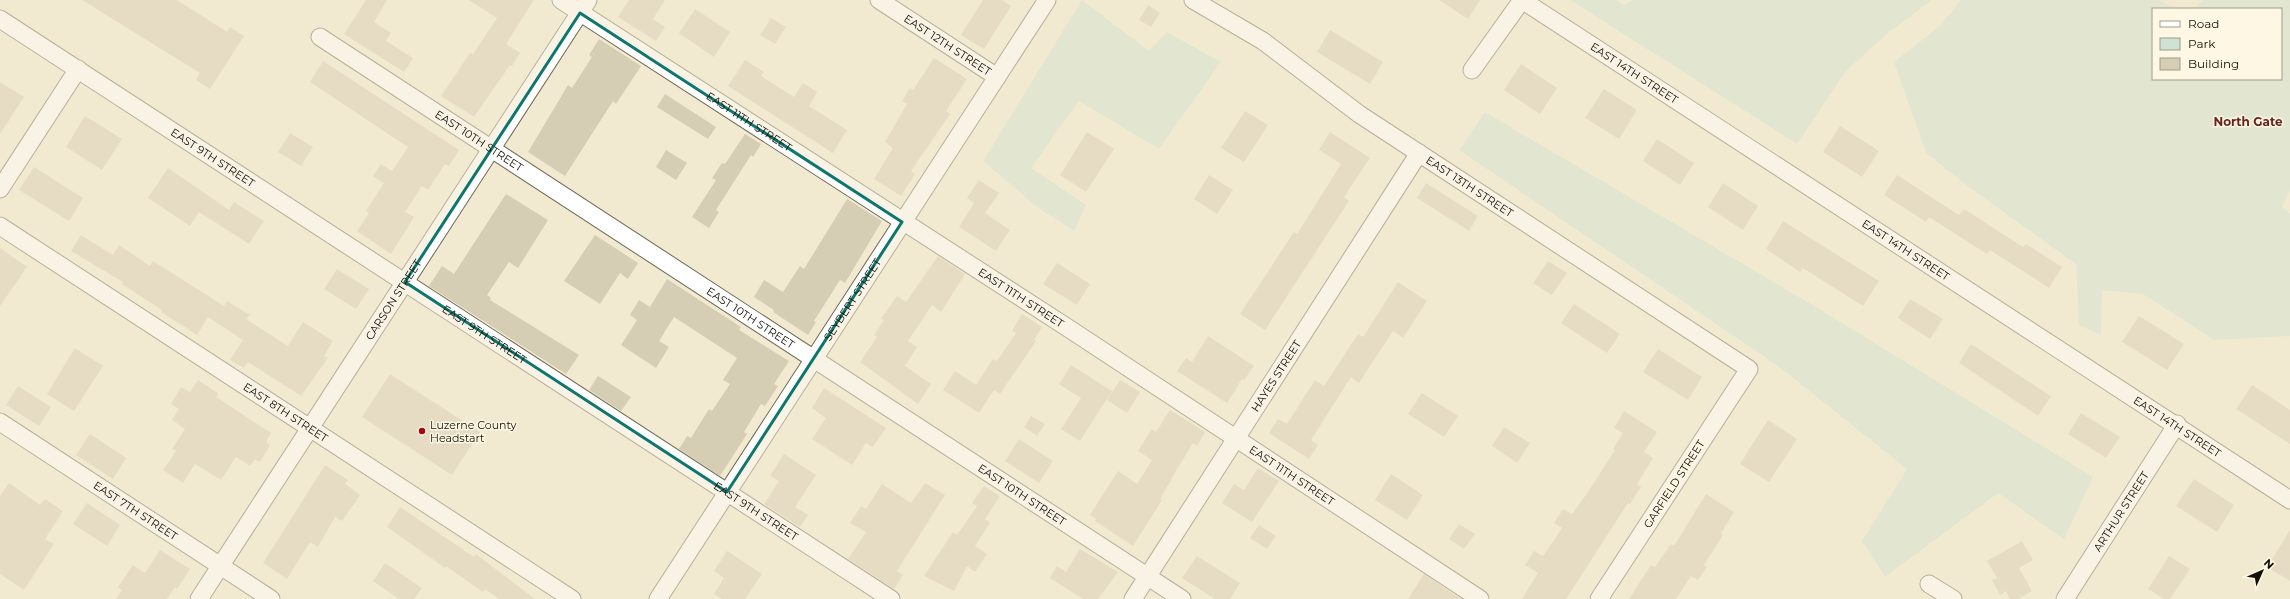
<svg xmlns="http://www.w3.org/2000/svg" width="2290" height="599" font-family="Montserrat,sans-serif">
<rect width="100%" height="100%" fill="#f2ead0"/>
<path fill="#cfe2d3" d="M1082,0L1149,51L1167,32L1221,62L1159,149L1079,101L1031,168L1086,205L1074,231L1037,207L983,161Z
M1570,0H1617L1624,5L1632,0H1932L1887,34L1845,72L1797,144Z
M1961,0H2158L2177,9H2153V79H2281V9H2194L2203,0H2290V191L2282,207L2290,214V336L2214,340L2143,294L2102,290L2101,335L2079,325L2076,264L1970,188L1926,153L1894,62L1941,25Z
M1485,112L1811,304L2093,477L2064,539L1998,493L1885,577L1862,541L1907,469L1778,366L1459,150Z"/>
<path fill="#d5cdb4" d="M82,0H177L227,32L230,27L244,36L210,89L196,80L200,73Z
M366,0H387L374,22L391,33L386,41L413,58L404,72L344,34Z
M469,0H534L506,44L520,53L512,66L510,65L474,117L441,96L470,53L473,54L497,18Z
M629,0H665L653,19L665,27L656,41L618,17Z
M983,0H1002L1011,6L984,49L961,35Z
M1439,0H1480L1468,19Z
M1148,5L1160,13L1151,27L1139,20Z
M695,9L730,32L714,57L679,33Z
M771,18L786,27L775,44L760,35Z
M1330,30L1383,62L1370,84L1317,52Z
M599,39L641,66L616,104L613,101L565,176L528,152L568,85L572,88L592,57L589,55Z
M934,58L967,79L946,111L950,114L911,171L915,174L901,196L874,179L893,148L885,142L907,104L902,101L910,88L913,90Z
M745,60L764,72L761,76L794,97L803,83L817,92L809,106L847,130L833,153L728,86Z
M323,61L459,150L449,166L445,164L428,190L422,186L405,212L414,217L391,254L357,231L369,213L366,211L384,183L373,176L381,164L392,171L408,147L310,82Z
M1521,64L1557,88L1540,114L1504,90Z
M0,82L24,97L0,134Z
M1604,89L1637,110L1619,139L1585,118Z
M665,94L716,127L708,139L657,107Z
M1245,111L1268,125L1244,162L1221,148Z
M85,116L122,139L102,170L66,147Z
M1840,126L1879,151L1862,177L1823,152Z
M1087,132L1114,149L1086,192L1060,175Z
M1330,132L1370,158L1344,197L1349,201L1265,330L1240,314L1294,232L1297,234L1341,164L1319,150Z
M290,133L313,147L301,166L278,152Z
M745,134L761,144L753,157L751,155L716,210L719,212L709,228L692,217L716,180L712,178L722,163L725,164Z
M1657,139L1694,163L1680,185L1643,161Z
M666,150L687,163L676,180L656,167Z
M34,167L83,198L69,221L19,190Z
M168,168L229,210L234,202L264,221L249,244L199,212L190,226L148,198Z
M1209,175L1233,190L1217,214L1194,199Z
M1897,175L1959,215L1964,209L2023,247L2026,244L2062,267L2049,288L1990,250L1987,254L1929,217L1926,222L1884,195Z
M979,180L999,193L985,213L1010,230L996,251L959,227L974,203L967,198Z
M1426,183L1478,216L1469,231L1417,198Z
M1723,183L1758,206L1743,230L1708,207Z
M506,194L548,220L518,268L509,262L487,295L491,298L490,300L579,355L566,374L429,286L442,266L454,274Z
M847,199L882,221L845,283L840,280L814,321L816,322L808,335L773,312L774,310L754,297L764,280L783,292L800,266L804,269Z
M1783,221L1879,281L1863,306L1803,268L1800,272L1766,249Z
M81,235L113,255L119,245L150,266L153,261L224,306L227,301L250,315L246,319L288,346L303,322L333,341L324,356L328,358L301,396L248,362L244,368L230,360L243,340L208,317L197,335L161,312L162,310L122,284L123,282L71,251Z
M595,235L638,263L628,279L620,273L600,304L564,281Z
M0,248L27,267L0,306Z
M938,256L965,274L941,312L932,305L908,341L917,347L905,366L931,384L918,404L860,362L877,337L874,335L884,320L881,319L897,296L906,302Z
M1548,261L1567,273L1552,295L1533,283Z
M1057,263L1090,284L1077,305L1043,284Z
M337,269L369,289L356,309L324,289Z
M667,279L741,327L739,330L789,361L774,384L778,386L765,406L761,404L744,432L747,434L720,476L679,449L687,436L691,438L709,409L712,411L730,384L723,380L737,358L674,317L659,341L669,347L656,368L621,345L637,320L630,315L639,300L650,307Z
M1398,282L1427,301L1403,338L1393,331L1359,383L1351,377L1311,440L1318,445L1309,459L1269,433L1278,419L1287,424L1315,380L1324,386L1358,334L1363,337Z
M1910,299L1943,319L1930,339L1898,318Z
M1574,304L1620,334L1607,353L1561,323Z
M1022,314L1042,327L1034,340L1036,341L1000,394L994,390L979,413L943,390L955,371L976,385L993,359L997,361L1016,333L1012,331Z
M2139,316L2184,344L2167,370L2122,342Z
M1208,336L1254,366L1244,380L1242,379L1227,403L1177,371L1186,358L1192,362Z
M1971,344L2051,396L2038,416L1959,363Z
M75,348L103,366L74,411L47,394Z
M1658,349L1702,377L1688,400L1643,372Z
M1071,365L1112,391L1080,441L1061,429L1081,398L1059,384Z
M390,374L480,432L452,475L362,417Z
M598,376L631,397L621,411L589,390Z
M198,380L219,394L216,397L271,433L266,442L270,445L260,462L255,459L250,466L236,457L221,480L195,464L183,483L163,470L176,451L172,449L185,429L172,420L179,409L171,404L181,387L190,392Z
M1120,380L1140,392L1127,413L1107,400Z
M2252,385L2290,410V444L2236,409Z
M18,386L51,407L39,426L6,405Z
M824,388L886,428L873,447L866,443L852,465L812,439L826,418L812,408Z
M1422,393L1458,416L1444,437L1408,414Z
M1170,410L1205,432L1197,446L1193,443L1171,479H1172L1160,499L1162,500L1133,546L1095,521L1096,519L1090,515L1118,471L1137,484L1152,460L1138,451L1152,429L1156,432Z
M1624,411L1657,432L1644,452L1653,458L1637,484L1641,487L1630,504L1628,503L1566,599H1522L1538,573L1525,565L1534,551L1543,556L1562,528L1554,523L1563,509L1572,514L1588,492L1615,450L1613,449L1623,433L1614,428Z
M2081,413L2120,437L2106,458L2068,434Z
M1031,416L1045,424L1037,436L1024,427Z
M1768,420L1797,439L1769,482L1740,464Z
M1504,427L1530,443L1517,463L1492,446Z
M90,434L126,458L113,479L76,455Z
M1019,439L1053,461L1039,483L1005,461Z
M784,454L816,475L795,507L808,515L800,527L764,504L779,481L770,476Z
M325,465L348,480L345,484L360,495L342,521L335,517L318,547L310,542L287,579L263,563Z
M1258,468L1279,481L1252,522L1222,503L1234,484L1244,490Z
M1391,474L1423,495L1407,520L1375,500Z
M2194,479L2234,505L2217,532L2176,506Z
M9,483L40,505L45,499L63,511L45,539L54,544L24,590L0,574V496Z
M925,483L945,495L897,571L903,575L894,589L848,559L866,532L850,523L861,506L866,509L882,484L911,503Z
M984,486L1000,496L985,519L990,523L975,546L987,554L975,572L967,566L954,591L924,576L953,532L957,535L977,506L972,503Z
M1706,494L1734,512L1721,533L1723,535L1704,565L1707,567L1698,580L1691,576L1676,599H1629L1651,565L1655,567L1671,544L1674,546Z
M87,503L120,525L107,546L73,524Z
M400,507L474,557L476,554L535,599H499L485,589L483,592L446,566L445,568L387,527Z
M1459,524L1475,534L1464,549L1449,539Z
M1259,525L1276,536L1267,549L1250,538Z
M2290,530V581L2267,567Z
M2022,541L2033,560L2019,568L2032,591L2018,599H2010L2006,591L2000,595L1992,580L1997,578L1987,561Z
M1080,549L1118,572L1098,599H1083L1050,578L1057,566L1066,572Z
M160,550L190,569L177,589L175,587L167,599H116L122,590L118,587L133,565L145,573Z
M727,551L762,574L745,599H722L714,594L724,578L714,571Z
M1197,556L1240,583L1230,599H1215L1182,578Z
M2169,556L2190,569L2170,599H2164L2148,589Z
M385,563L422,588L414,599H399L373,581Z
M1424,574L1452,593L1462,599H1408Z"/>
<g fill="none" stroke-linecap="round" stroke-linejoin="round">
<defs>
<g id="minor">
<path id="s1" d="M561,0L1068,328L1480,599"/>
<path id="s2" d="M879,0L997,77"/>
<path id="s3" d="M1193,0L1263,41L1359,114L1749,369L1599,599"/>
<path id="s4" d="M1522,0L2290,500"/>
<path id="s5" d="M0,19L891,599"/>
<path id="s6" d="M320,37L1182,599"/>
<path d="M1472,70L1522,0"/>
<path d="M0,189L78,69"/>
<path id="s7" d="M0,226L572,599"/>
<path id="s8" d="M0,422L271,599"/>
<path d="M1929,584L1953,599"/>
<path id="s9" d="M199,599L588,0"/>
<path id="s10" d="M658,599L1047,0"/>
<path id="s11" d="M1133,599L1419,153"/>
<path id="s12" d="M2065,599L2177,424"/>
</g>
</defs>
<use href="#minor" stroke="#6f6852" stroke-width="19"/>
<use href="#minor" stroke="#fff" stroke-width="17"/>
</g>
<path d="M0 0H2290V599H0ZM580,13L902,222L727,492L405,282Z" fill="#f2ead0" fill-opacity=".55" fill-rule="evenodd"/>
<path fill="none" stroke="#0f766e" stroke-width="3" stroke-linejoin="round" d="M580,13L902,222L727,492L405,282Z"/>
<circle fill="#a30a10" stroke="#fef7e3" stroke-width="1.5" cx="422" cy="431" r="4"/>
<g text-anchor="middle" stroke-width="3" stroke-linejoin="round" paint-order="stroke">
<g font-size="11" fill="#131007" stroke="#fef7e3">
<text dy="4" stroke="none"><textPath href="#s2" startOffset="82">EAST 12TH STREET</textPath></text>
<text dy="4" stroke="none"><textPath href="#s4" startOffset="134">EAST 14TH STREET</textPath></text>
<text dy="4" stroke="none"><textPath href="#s1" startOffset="224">EAST 11TH STREET</textPath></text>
<text dy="4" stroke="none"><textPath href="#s6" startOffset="190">EAST 10TH STREET</textPath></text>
<text dy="4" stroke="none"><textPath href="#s5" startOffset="254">EAST 9TH STREET</textPath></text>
<text dy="4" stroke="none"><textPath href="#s3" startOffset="334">EAST 13TH STREET</textPath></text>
<text dy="4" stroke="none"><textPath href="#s4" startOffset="458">EAST 14TH STREET</textPath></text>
<text dy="4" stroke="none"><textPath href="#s1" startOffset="548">EAST 11TH STREET</textPath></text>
<text dy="4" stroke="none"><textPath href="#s9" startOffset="357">CARSON STREET</textPath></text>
<text dy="4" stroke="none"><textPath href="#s10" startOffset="357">SEYBERT STREET</textPath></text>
<text dy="4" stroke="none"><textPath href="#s6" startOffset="514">EAST 10TH STREET</textPath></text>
<text dy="4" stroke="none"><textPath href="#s5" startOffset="578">EAST 9TH STREET</textPath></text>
<text dy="4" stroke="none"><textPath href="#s11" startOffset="265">HAYES STREET</textPath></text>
<text dy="4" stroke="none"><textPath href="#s7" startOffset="341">EAST 8TH STREET</textPath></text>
<text dy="4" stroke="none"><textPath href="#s4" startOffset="782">EAST 14TH STREET</textPath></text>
<text dy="4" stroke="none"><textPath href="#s1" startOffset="872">EAST 11TH STREET</textPath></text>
<text transform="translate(1674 484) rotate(-57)" y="4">GARFIELD STREET</text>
<text dy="4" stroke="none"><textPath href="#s6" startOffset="838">EAST 10TH STREET</textPath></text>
<text dy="4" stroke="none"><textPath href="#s8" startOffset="162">EAST 7TH STREET</textPath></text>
<text dy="4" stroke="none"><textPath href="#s5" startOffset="902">EAST 9TH STREET</textPath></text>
<text dy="4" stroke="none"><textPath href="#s12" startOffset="104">ARTHUR STREET</textPath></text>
</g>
<g font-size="11" fill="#131007" stroke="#fef7e3" text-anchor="start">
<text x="430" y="429">Luzerne County<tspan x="430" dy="13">Headstart</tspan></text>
</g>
<g font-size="12" font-weight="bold" fill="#68231e" stroke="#fef7e3">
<text x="2248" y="126">North Gate</text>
</g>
</g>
<rect x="2152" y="8" width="130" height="72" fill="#fef7e3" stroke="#a09b8b"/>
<rect x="2160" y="21" width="20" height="6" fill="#ffffff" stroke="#a09b8b"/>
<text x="2188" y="28" font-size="12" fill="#131007">Road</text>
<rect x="2160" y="38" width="20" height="12" fill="#cfe2d3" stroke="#a09b8b"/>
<text x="2188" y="48" font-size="12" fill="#131007">Park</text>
<rect x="2160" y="58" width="20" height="12" fill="#d5cdb4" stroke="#a09b8b"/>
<text x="2188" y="68" font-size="12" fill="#131007">Building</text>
<g transform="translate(2262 571) rotate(45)" stroke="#fef7e3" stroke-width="3" paint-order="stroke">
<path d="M0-3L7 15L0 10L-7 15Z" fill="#131007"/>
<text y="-6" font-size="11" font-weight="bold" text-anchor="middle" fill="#131007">N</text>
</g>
</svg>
